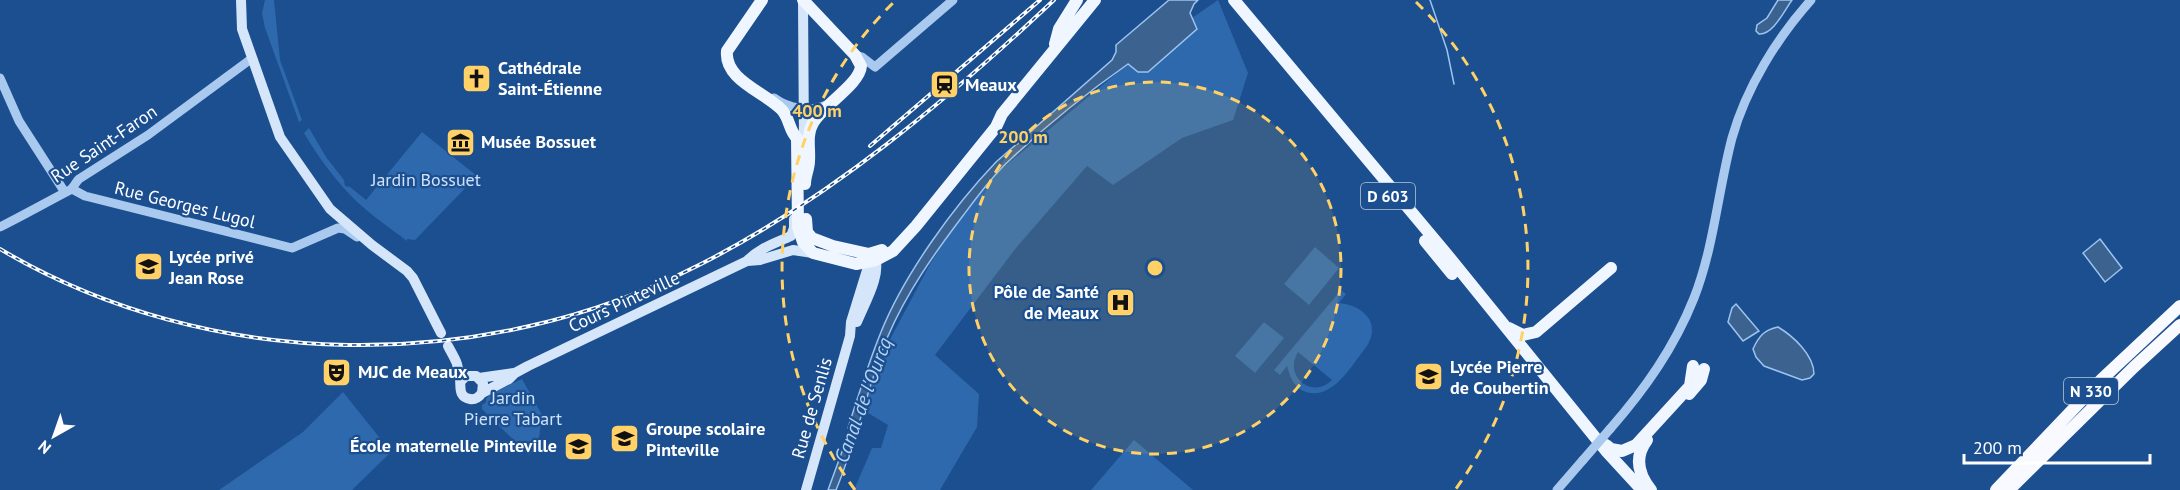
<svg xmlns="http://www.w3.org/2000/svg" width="2180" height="490" font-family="'PT Sans',sans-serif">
<rect width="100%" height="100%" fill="#1b4f8f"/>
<path fill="#2e69ad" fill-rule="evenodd" d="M265,0H274L280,60L302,120L299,122L265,28L262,13Z
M1218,0L1248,73L1233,120L1182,138L1113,185L1087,166L1016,248L935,355L979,394L977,427L940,490H854L872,448H881L888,425L863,410L877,364L930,264L981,186L1129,63L1197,29L1192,18Z
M309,128L326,157L344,180L345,186L350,187L366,200L422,132L477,176L415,240L407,239V241C390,228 371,215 355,200C335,180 318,157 304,133Z
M1315,247L1339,268L1309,305L1284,284Z
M1341,290L1346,294L1339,303C1361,305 1382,321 1367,346C1353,363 1333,401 1306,392C1294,388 1290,377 1287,366L1280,375L1274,370ZM1298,352L1332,380C1312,400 1283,376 1298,352Z
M1264,322L1284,338L1255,373L1235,356Z
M522,379L542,415L538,445L529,455L482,409V405L486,402V399L490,394Z
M343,392L391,452L352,490H219L303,432Z
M1134,440L1193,490H1091Z"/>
<path fill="#3c6290" stroke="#9cc4f0" stroke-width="1.5" d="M1169,0H1198L1194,4L1190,13L1197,29L1148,72H1138L1128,64C1088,92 1048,124 1012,158C993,175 978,196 962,217C934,254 907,292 888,336C867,387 857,440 836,490H828L850,430L848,428C858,396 868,364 881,332C904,275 953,207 996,162L1112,60L1116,52V45Z
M1778,0H1792C1784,11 1773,35 1759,34L1756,31L1757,25L1767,18Z
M2100,239L2122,268L2105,282L2083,253Z
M1736,304L1759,331L1743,341L1728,322L1732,308Z
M1778,327C1793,336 1814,355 1814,374L1810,378L1802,380L1764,366L1756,357L1753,349C1759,336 1764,330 1778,327Z"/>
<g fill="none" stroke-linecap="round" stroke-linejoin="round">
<path stroke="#9cc4f0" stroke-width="1.5" d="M1430,0L1447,50L1454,84"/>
<path stroke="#a9c9ee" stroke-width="9" d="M855,55L862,57L875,67L953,0
M0,78L19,121L64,191
M774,98C789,109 810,112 826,105
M72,189L85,196L292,248L338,228L345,229L357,237
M0,227C24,215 47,202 70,190C73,188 76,182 79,179L148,135L251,59
M1610,429C1645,389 1674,348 1694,298C1714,247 1718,191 1732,138C1746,88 1777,38 1811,0
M1557,490L1583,460"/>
<path stroke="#d6e6fa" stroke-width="10" d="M241,0L242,29L280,137L330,209L372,245L407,271L413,278L441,333
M803,0L804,144
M747,261L760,260L793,250L813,253
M857,322C864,304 883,273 874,255
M448,346C451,352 455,358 457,364C458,369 460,375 460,379C461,387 458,397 470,399C476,400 479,397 482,393L483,383L476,376H466L461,381
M479,378L514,373
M482,393L509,379L515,373L528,366L747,261C759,248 776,243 791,236L794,228V219
M806,490L850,336L851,322L872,254"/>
<path stroke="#f0f6ff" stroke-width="12" d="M762,0L727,51C724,80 765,92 782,110C790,119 789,131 797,138L798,227L803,242L813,253L856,264L876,260L893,251L916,226L996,127L1002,114L1095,0
M803,0L855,55L861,66C860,84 822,106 813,123C806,135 810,148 809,161C809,169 805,175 805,184
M1234,0L1445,252L1607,452L1642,490
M1055,44L1059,29L1077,0
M806,219L807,232L812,238L833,246L869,254L882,250
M1425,241L1452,274
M1509,328L1523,335L1536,332L1611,268
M1689,394L1701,380L1704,369
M1647,440C1634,457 1638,474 1651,490
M1606,445L1611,449L1622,451L1636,445L1690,386L1693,366"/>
<path stroke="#f8faff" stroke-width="12" d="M1996,490L2102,379L2180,306
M2009,490L2134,367L2180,325"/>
<defs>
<path id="rail" d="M870,146L1040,0
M0,249C211,374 484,375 701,264C829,199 950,98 1054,0"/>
</defs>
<use href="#rail" stroke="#fff" stroke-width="4"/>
<use href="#rail" stroke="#1b4f8f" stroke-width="1.5" stroke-dasharray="4.5" stroke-linecap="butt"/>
<path stroke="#a9c9ee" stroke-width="9" d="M1583,460L1610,429"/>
</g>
<circle cx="1155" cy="268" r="186" fill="#ffd166" fill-opacity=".12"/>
<g fill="none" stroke="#ffd166" stroke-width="3" stroke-dasharray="10 8">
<circle cx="1155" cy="268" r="186"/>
<path d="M855 490A373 373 0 0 1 894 2M1416 2A373 373 0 0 1 1455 490"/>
</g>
<defs>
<symbol id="church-square" viewBox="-11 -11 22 22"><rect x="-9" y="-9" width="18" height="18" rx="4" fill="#ffd166" stroke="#1b4f8f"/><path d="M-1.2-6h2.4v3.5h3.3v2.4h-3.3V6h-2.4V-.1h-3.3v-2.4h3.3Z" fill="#111"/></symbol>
<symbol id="station-square" viewBox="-11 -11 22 22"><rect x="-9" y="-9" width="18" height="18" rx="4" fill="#ffd166" stroke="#1b4f8f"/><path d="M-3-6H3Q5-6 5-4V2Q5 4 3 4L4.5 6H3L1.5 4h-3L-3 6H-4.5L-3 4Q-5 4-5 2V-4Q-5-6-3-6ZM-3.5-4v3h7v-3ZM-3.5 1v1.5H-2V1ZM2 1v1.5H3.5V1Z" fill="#111"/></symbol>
<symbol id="museum-square" viewBox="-11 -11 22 22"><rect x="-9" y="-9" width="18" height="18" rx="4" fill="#ffd166" stroke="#1b4f8f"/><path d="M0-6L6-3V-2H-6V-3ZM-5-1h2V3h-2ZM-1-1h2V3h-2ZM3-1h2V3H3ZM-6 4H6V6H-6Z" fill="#111"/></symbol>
<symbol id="school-square" viewBox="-11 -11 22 22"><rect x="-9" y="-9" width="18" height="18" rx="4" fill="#ffd166" stroke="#1b4f8f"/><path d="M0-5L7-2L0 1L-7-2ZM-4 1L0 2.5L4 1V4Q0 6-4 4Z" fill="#111"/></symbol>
<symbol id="hospital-square" viewBox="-11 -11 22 22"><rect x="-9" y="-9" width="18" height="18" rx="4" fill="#ffd166" stroke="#1b4f8f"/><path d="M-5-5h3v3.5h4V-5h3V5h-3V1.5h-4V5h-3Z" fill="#111"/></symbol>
<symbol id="theatre-square" viewBox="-11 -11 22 22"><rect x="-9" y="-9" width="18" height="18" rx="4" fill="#ffd166" stroke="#1b4f8f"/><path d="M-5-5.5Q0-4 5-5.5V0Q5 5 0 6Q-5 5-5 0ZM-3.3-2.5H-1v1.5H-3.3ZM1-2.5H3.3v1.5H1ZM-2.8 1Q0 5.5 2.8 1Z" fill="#111"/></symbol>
</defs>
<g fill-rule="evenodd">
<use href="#church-square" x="460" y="62" width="33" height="33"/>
<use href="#station-square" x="928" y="68" width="33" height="33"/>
<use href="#museum-square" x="444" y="126" width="33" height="33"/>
<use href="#school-square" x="132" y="250" width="33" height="33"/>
<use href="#hospital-square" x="1104" y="286" width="33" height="33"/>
<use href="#theatre-square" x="320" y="356" width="33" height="33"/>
<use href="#school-square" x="1412" y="360" width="33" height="33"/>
<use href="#school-square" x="608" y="422" width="33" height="33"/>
<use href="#school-square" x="562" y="430" width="33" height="33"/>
</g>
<g text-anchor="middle" stroke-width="4.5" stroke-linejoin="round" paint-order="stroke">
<g fill="#1b4f8f" stroke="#bbcadd" stroke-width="1.5">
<rect x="1361" y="183" width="54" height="26" rx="4.5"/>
<rect x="2064" y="378" width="54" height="26" rx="4.5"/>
</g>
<g font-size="16" font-weight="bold" fill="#fff">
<text x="1388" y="202">D 603</text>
<text x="2091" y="397">N 330</text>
</g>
<g font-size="18" font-weight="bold" fill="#fff" stroke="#1b4f8f" text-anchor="start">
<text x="498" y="74">Cathédrale<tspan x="498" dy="21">Saint-Étienne</tspan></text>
<text x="965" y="91">Meaux</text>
<text x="481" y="148">Musée Bossuet</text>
<text x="169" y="263">Lycée privé<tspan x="169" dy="21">Jean Rose</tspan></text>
<text x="1099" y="298" text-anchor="end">Pôle de Santé<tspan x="1099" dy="21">de Meaux</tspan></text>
<text x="1450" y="373">Lycée Pierre<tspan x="1450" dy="21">de Coubertin</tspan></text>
<text x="358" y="378">MJC de Meaux</text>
<text x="646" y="435">Groupe scolaire<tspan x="646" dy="21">Pinteville</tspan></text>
<text x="557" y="452" text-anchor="end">École maternelle Pinteville</text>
</g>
<g font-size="18" fill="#fff" stroke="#1b4f8f">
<text transform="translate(104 144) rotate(-34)" y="6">Rue Saint-Faron</text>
<text transform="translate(185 205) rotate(14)" y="6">Rue Georges Lugol</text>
<text transform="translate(624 302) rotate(-25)" y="6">Cours Pinteville</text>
<text transform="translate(812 408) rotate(-74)" y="6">Rue de Senlis</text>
</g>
<g font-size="18" fill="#cfe3fa" stroke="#1b4f8f">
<text x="426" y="186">Jardin Bossuet</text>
<text x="513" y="404">Jardin<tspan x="513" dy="21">Pierre Tabart</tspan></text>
</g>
<g font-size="20" font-style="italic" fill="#b5d3f5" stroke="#1b4f8f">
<text transform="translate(863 400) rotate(-70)" y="7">Canal de l'Ourcq</text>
</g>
</g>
<circle cx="1155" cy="268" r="9" fill="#ffd166" stroke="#1b4f8f" stroke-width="3"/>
<g font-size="18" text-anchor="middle" font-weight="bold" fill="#ffd166" stroke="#1b4f8f" stroke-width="4.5" stroke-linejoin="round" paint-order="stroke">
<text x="817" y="117">400 m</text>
<text x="1023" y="143">200 m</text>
</g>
<g transform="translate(54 436) rotate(220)" stroke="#1b4f8f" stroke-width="4.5" paint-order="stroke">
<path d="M0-4.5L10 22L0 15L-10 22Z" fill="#ffffff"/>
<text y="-9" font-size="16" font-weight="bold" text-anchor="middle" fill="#ffffff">N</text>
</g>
<path d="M1964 454v9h186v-9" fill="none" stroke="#ffffff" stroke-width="3"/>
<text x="1973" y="454" font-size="18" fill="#ffffff" stroke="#1b4f8f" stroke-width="4.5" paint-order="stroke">200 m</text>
</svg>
